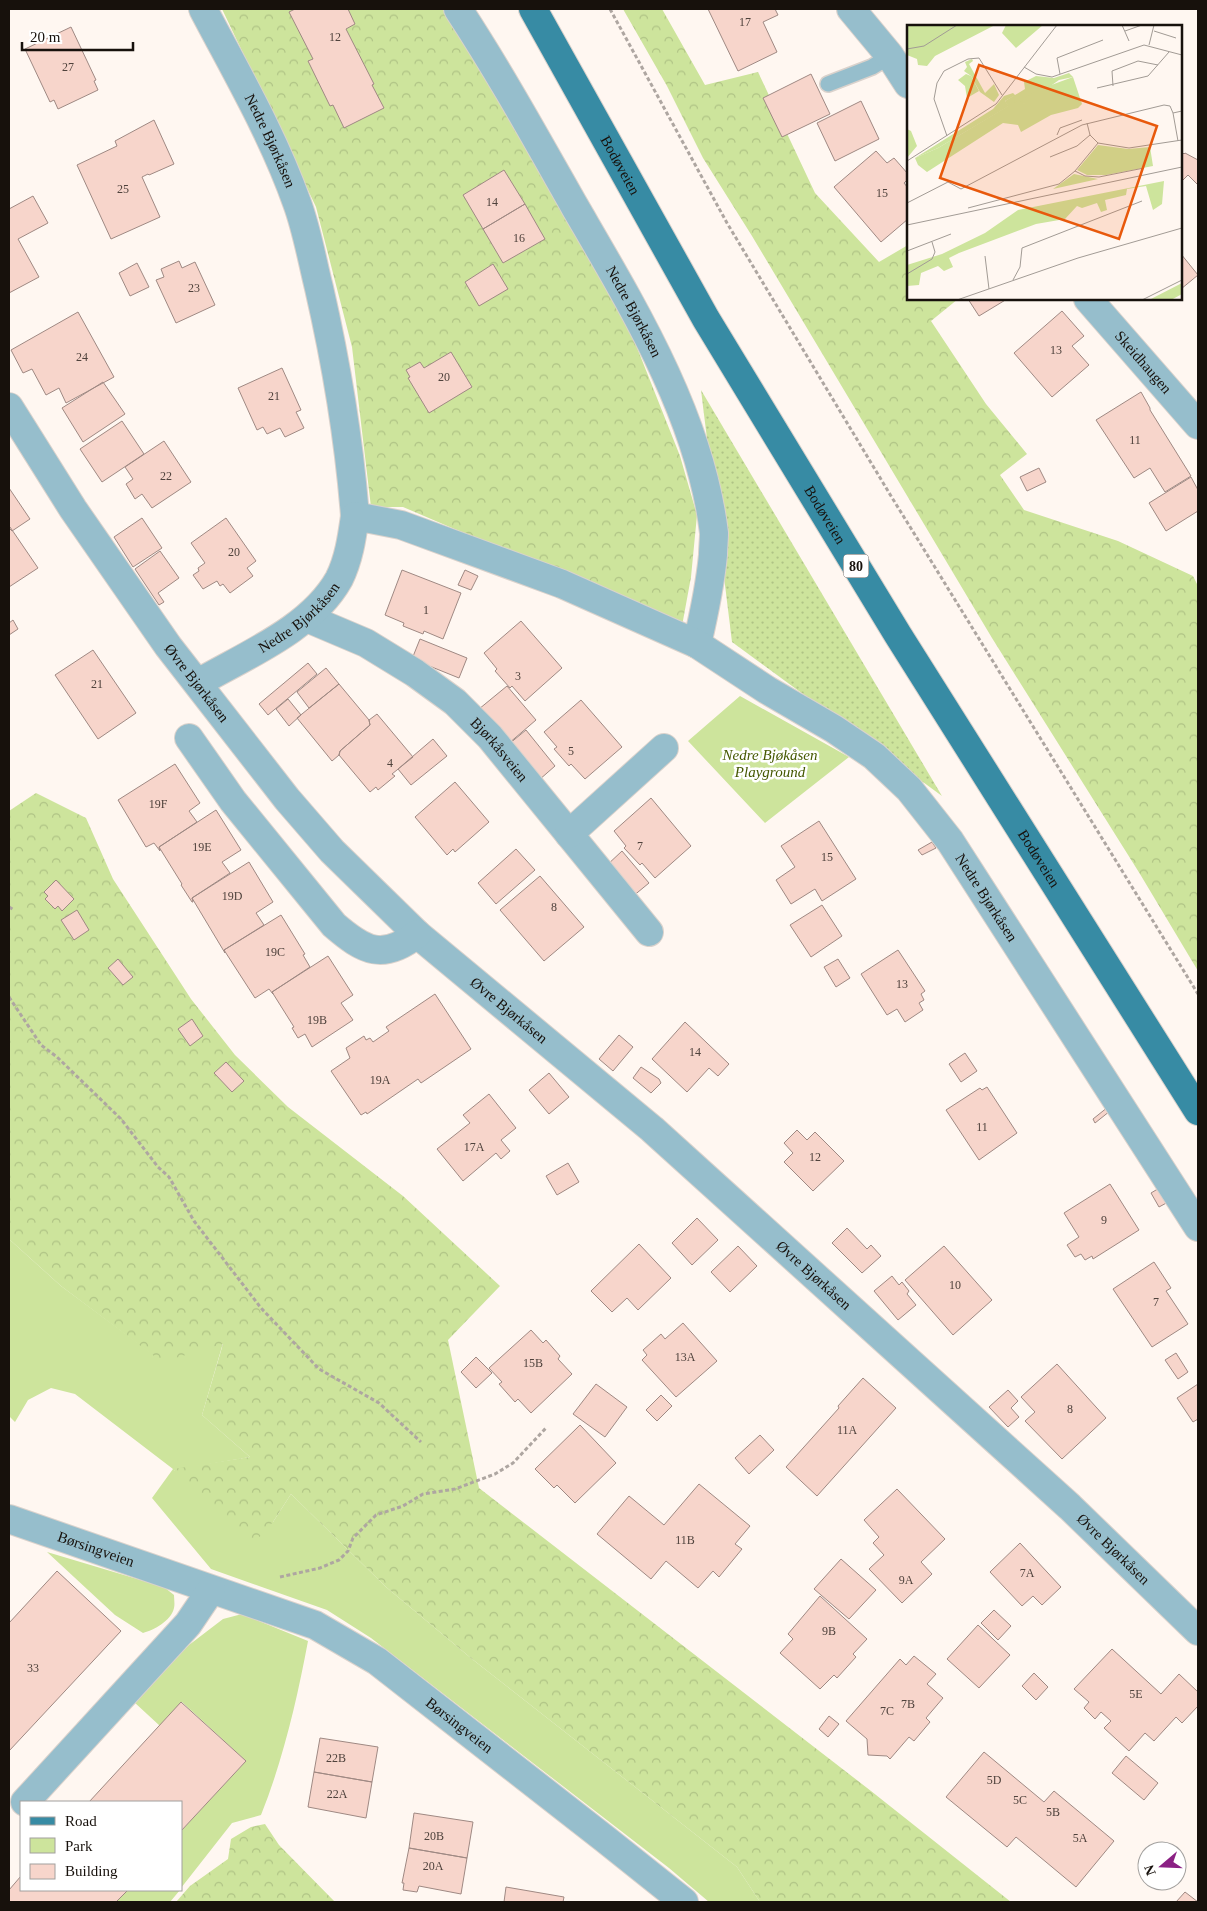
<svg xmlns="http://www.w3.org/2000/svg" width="1207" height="1911" font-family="Georgia,serif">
<defs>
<pattern id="forest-crowns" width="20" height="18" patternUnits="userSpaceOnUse" patternTransform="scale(1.25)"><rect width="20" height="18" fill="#cde49c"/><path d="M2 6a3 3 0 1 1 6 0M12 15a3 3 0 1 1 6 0" fill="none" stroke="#afc385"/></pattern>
<pattern id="garden-dots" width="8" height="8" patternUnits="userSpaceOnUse" patternTransform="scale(1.25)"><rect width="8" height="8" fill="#cde49c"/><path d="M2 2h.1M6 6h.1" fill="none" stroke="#afc385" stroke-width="1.8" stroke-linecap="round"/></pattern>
</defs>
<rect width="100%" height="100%" fill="#fff7f1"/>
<path fill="#cde49c" d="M740,696L849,757L765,823L688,741Z
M9,1239L61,1286L162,1361L223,1343L202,1415L250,1457L174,1470L273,1522L291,1494L386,1587L472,1659L737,1867L760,1902H709L669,1868L371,1638L327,1610L211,1569L152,1498L173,1469L75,1394L51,1388L28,1400L15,1422L9,1416Z
M47,1552L164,1587L174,1595C174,1599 175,1604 174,1608C171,1621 154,1630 143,1633L115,1615Z
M242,1614L308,1641C297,1700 283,1760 261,1815L232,1823L181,1888V1831L246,1761L182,1702L160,1726L134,1702L189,1645L223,1619Z
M128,1890H180L170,1902H116Z"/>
<path fill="url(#forest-crowns)" d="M222,9H444L518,129L632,335L680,456L697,515L691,577L682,626L403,507H371L352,347L316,207Z
M623,9H662L705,85L758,72L815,193L879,262L908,245V299H958L931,321L986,404L1027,454L1000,475L1024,510L1118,541L1193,576L1198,586V971L1140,874L992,638L752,236L703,158L667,86Z
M36,793L86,818L113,879L191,999L235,1055L288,1107L403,1196L500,1286L448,1340L479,1488L871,1791L1011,1902H760L737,1867L472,1659L386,1587L291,1494L273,1522L254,1543L173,1469L250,1457L202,1415L223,1344L162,1362L61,1286L9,1239V811Z
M265,1824L279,1845L335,1902H176L190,1886L228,1859L231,1839L251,1827Z"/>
<path fill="url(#garden-dots)" d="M701,390L942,796L732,642Z"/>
<path fill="#f7d5cb" stroke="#9f8983" d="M295,9H348L355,24L346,29L374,84L372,85L384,108L344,128L333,105L330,106L308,61L313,59L289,12Z
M708,9H775L778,15L763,22L777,52L738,71Z
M71,27L96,80L94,81L98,90L58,109L54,100L50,102L25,49Z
M811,74L830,114L782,137L763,98Z
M861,101L879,139L835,161L817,123Z
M154,120L174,164L149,175L148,174L142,177L160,217L111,239L77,165L117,146L115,141Z
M876,151L887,163L894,158L908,174V179L904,183L908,188V219L881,242L834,187Z
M1181,151L1184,154L1185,153L1198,160V185L1188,175L1181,182Z
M504,170L525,204L483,229L463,195Z
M33,196L48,223L18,239L39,277L9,293V209Z
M525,204L545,239L503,263L483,229Z
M1181,254L1198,275L1181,289Z
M179,261L182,268L195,262L215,305L176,323L156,280L164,277L161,269Z
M137,263L149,287L130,296L119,273Z
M493,264L508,289L479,306L465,282Z
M968,299H1007L979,316Z
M1062,311L1084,336L1072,346L1089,365L1052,397L1014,353Z
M78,312L114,377L66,403L59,388L46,395L32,369L23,373L11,350Z
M451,352L472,387L429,413L408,378L410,377L406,370L420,362L424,368Z
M282,368L301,410L296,412L304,428L285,437L280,428L267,434L263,427L257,430L238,388Z
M103,382L125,414L83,442L62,408Z
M1141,392L1150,408V410L1191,476L1165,492L1150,468L1134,478L1096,420Z
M122,421L144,454L102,482L80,449Z
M164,441L191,482L152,508L142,494L135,499L126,484L133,479L125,467Z
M1039,468L1046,482L1027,491L1020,477Z
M1191,477L1198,490V511L1166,531L1149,503Z
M9,488L30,519L12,531L9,528Z
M142,518L162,548L133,567L114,537Z
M226,518L256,561L247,568L253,576L230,593L223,584L220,586L217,581L203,589L193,575L199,571L198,568L205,563L191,543Z
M10,527L38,568L9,587V528Z
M160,551L179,578L158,593L164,602L159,605L135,569Z
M402,570L461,593L443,639L424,631L423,634L403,626L404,623L385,615Z
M465,570L478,576L471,590L458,585Z
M13,620L18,629L9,635V623Z
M521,621L562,668L525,701L512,686L510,688L495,671L497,669L484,653Z
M420,639L467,658L459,678L412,659Z
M93,650L136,713L98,739L55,675Z
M308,663L317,674L268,715L259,704Z
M326,668L339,684L309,708L297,692Z
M339,684L369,720L370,725L340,751L339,755L332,761L297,718Z
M507,686L536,720L508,744L479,709Z
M288,699L301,715L289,726L276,709Z
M581,700L622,747L585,779L571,764L569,766L554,749L557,747L544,732Z
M377,714L413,757L392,774L395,776L378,790L376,787L370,792L339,755L340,751L370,725L369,720Z
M526,730L555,766L539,780L509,744Z
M433,739L447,756L411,785L398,769Z
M175,764L200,803L189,811L197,822L159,847L160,851L154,843L146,847L118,800Z
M455,782L489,822L455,852L453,849L447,855L415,817Z
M651,798L691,846L655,878L642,863L640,865L624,848L626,846L614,831Z
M216,810L241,850L222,862L230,873L192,898L193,902H192L181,885L182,884L159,847Z
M819,821L856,879L822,901L815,889L791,904L776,880L795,867L781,846Z
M932,842L936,848L922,855L918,850Z
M516,849L535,870L496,904L478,883Z
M622,851L649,883L632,897L606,866Z
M249,862L273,902L256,913L264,925L224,950L225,953L192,898Z
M540,876L584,927L544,961L500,910Z
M56,880L74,899L62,911L58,906L55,909L45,899L48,896L44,892Z
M822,905L842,936L811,957L790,925Z
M77,910L89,930L74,940L61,920Z
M281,915L305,954L303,955L310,967L272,992L273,994L269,989L255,998L224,950Z
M898,950L925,991L921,994L924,1000L919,1003L923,1010L905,1022L897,1009L887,1015L861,974Z
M328,956L353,995L341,1003L353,1020L312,1047L305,1034L298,1038L292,1028L294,1027L272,992Z
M118,959L133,977L123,985L108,968Z
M838,959L850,978L836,987L824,967Z
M435,994L471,1049L421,1083L418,1079L367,1114L366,1112L361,1115L331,1071L350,1058L346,1048L364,1036L366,1040L370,1038L373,1042L389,1031L386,1027Z
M192,1019L203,1036L190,1046L178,1029Z
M685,1022L729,1064L718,1076L709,1068L687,1092L652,1059Z
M619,1035L633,1047L613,1071L599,1059Z
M965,1053L977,1071L961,1082L949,1064Z
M226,1062L244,1081L232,1092L214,1073Z
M641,1067L659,1079L661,1083L651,1093L633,1078Z
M549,1073L569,1097L549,1114L529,1090Z
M987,1087L1017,1133L979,1160L946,1110L980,1088L982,1090Z
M489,1094L516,1128L501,1140L510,1151L501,1159L496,1153L463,1181L437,1149L470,1123L463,1115Z
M1108,1107L1110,1111L1095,1123L1093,1119Z
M797,1130L807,1140L815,1132L844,1161L813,1191L784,1162L793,1153L784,1143Z
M568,1163L579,1182L557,1195L546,1176Z
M1110,1184L1139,1230L1093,1259L1092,1256L1085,1260L1081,1254L1075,1257L1067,1245L1079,1237L1064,1213Z
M1161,1187L1170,1201L1159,1207L1151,1193Z
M697,1218L718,1240L692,1265L672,1243Z
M847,1228L867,1249L871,1245L881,1256L862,1273L832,1243Z
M639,1244L671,1278L638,1310L627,1298L612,1312L591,1291Z
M738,1246L757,1266L730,1292L711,1272Z
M944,1246L992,1300L953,1335L905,1280Z
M1154,1262L1171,1288L1166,1291L1188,1324L1152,1347L1113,1289Z
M892,1276L899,1285L902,1282L909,1291L907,1294L916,1305L898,1320L874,1291Z
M683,1323L717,1361L676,1397L642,1360L647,1355L643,1350L661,1334L665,1339Z
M531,1330L543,1343L546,1340L560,1356L558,1359L572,1374L531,1413L518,1399L515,1402L499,1384L502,1382L489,1368Z
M1176,1353L1188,1372L1178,1379L1165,1360Z
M476,1357L492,1373L476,1388L461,1372Z
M1057,1364L1106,1418L1062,1459L1025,1421L1035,1412L1021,1397Z
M863,1378L896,1408L817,1496L786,1467L839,1408L838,1406Z
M596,1384L627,1407L605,1437L573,1414Z
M1198,1384V1419L1193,1422L1177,1398Z
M1008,1390L1018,1401L1011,1408L1019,1417L1008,1427L989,1407Z
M661,1395L672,1406L657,1421L646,1410Z
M580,1425L616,1463L575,1503L557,1485L554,1488L535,1469Z
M760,1435L774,1450L749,1474L735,1458Z
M699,1484L750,1526L735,1544L742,1549L719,1577L713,1571L698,1588L666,1561L651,1579L597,1534L629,1496L664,1525Z
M897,1489L945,1539L921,1562L932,1574L902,1603L869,1569L884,1555L873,1543L879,1537L864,1520Z
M1020,1543L1061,1587L1042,1605L1033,1596L1022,1606L990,1572Z
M841,1559L876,1590L849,1619L814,1589Z
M57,1571L121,1631L9,1751V1623Z
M820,1596L867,1639L853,1654L856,1657L837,1678L834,1675L820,1689L780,1653L793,1639L788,1634Z
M994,1610L1011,1626L998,1640L981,1623Z
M978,1625L1010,1655L979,1688L947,1659Z
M1112,1649L1161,1694L1179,1674L1198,1692V1706L1182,1723L1176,1717L1154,1741L1145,1733L1129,1751L1104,1728L1111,1721L1101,1712L1095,1719L1084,1708L1089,1702L1074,1689Z
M914,1656L936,1674L927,1684L943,1698L926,1718L930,1722L914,1741L909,1737L890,1759L887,1756L868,1755L867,1739L846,1721L900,1659L906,1665Z
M1034,1673L1048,1687L1036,1700L1022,1686Z
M181,1702L246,1761L181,1831V1802H89Z
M829,1716L839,1724L828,1737L819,1729Z
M320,1738L378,1747L372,1782L314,1772Z
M984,1752L1044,1802L1054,1791L1114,1841L1076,1887L1016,1837L1007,1847L946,1797Z
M1126,1756L1158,1783L1144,1800L1112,1773Z
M314,1772L372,1782L366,1818L308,1807Z
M414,1813L473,1822L467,1858L409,1848Z
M409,1848L467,1858L461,1894L419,1886L417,1892L403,1890L404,1883H402Z
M21,1876V1890H128L116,1902H9V1890Z
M506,1887L564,1897L563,1902H504Z
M1185,1892L1198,1902H1176Z"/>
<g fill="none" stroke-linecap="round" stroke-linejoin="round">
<defs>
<path id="service" d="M828,84L872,67L890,56"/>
<g id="minor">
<path id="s1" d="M203,9C236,72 273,135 297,203C307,230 312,260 319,288C336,362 349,439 355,516"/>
<path id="s2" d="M458,9C500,73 537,140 575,207C633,307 700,416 714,533C714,540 713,548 713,555C710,586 704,614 697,644"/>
<path d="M851,9L890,56L908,84"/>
<path id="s3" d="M1088,299L1198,425"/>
<path id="s4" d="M9,407L73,509L168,646L287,799L332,851L417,934L652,1129L1070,1507L1198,1631"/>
<path id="s5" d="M307,618L366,643L415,673L455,702L490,737L649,932"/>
<path id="s6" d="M198,683C246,655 311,629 339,579C349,559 352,537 355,516L401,525L562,584L697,644L767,690L834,729L874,756L909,789L950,841L1198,1227"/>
<path d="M189,738L233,801L334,925C364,951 383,961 417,934"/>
<path d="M569,834L664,748"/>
<path id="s7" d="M9,1519L315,1625L377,1661L605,1839L684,1902"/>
<path d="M25,1802L188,1624L211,1590"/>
</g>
<g id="primary">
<path id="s8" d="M533,9L706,319L898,635L1198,1111"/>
</g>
</defs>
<use href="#service" stroke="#dad2cc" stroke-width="18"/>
<use href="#minor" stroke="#dad2cc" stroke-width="30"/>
<use href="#primary" stroke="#dad2cc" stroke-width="30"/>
<path stroke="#aea6a1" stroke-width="3" stroke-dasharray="4 2.5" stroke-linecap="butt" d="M610,9L727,223L891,496L1198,994
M9,907L14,910
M9,997L41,1045L57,1057L121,1119L158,1167L169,1177L194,1221L261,1308L319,1369L379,1403L421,1442
M280,1577L320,1568L339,1560L348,1551L353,1538L376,1515L403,1506L423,1494L455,1489L495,1474L513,1463L546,1428"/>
<use href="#service" stroke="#96becc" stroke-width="15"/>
<use href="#minor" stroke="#96becc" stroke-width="28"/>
<use href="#primary" stroke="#378ba4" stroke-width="28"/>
</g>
<g text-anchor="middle" stroke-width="5" stroke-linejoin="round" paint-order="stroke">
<g font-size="12" fill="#4f423c">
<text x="745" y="26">17</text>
<text x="335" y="41">12</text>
<text x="68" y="71">27</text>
<text x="123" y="193">25</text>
<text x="882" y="197">15</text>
<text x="492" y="206">14</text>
<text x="519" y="242">16</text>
<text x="194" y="292">23</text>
<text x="1056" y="354">13</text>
<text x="82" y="361">24</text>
<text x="444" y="381">20</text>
<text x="274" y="400">21</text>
<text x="1135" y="444">11</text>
<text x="166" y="480">22</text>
<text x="234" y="556">20</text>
<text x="426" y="614">1</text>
<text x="518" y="680">3</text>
<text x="97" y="688">21</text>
<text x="571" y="755">5</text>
<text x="390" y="767">4</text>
<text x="158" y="808">19F</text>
<text x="640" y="850">7</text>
<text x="202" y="851">19E</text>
<text x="827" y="861">15</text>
<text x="232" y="900">19D</text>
<text x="554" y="911">8</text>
<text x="275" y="956">19C</text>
<text x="902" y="988">13</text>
<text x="317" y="1024">19B</text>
<text x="695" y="1056">14</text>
<text x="380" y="1084">19A</text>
<text x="982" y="1131">11</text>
<text x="474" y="1151">17A</text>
<text x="815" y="1161">12</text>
<text x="1104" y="1224">9</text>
<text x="955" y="1289">10</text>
<text x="1156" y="1306">7</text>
<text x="685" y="1361">13A</text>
<text x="533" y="1367">15B</text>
<text x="1070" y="1413">8</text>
<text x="847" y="1434">11A</text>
<text x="685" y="1544">11B</text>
<text x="1027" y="1577">7A</text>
<text x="906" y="1584">9A</text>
<text x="829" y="1635">9B</text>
<text x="33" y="1672">33</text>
<text x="1136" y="1698">5E</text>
<text x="908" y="1708">7B</text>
<text x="887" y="1715">7C</text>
<text x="336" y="1762">22B</text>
<text x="994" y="1784">5D</text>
<text x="337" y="1798">22A</text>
<text x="1020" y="1804">5C</text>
<text x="1053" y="1816">5B</text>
<text x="434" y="1840">20B</text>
<text x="1080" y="1842">5A</text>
<text x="433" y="1870">20A</text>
</g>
<rect fill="#fff" stroke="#5d5855" stroke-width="1" x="843.5" y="554.5" width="25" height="23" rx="4"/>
<g font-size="14" font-weight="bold" fill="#17110c">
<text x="856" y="571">80</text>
</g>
<g font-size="15" fill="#17110c" stroke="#fff">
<text dy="5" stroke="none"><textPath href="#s1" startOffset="148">Nedre Bjørkåsen</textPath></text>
<text dy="5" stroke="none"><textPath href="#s8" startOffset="179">Bodøveien</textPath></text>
<text dy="5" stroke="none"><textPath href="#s2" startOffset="350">Nedre Bjørkåsen</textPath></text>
<text dy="5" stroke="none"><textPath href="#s3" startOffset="84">Skeidhaugen</textPath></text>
<text dy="5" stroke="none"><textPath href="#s8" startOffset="584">Bodøveien</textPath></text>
<text dy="5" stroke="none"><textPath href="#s6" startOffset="121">Nedre Bjørkåsen</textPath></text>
<text dy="5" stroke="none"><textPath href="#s4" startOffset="334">Øvre Bjørkåsen</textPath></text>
<text dy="5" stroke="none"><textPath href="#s5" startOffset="236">Bjørkåsveien</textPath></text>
<text dy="5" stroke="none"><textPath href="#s8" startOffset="989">Bodøveien</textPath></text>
<text dy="5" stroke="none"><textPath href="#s6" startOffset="1000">Nedre Bjørkåsen</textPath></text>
<text dy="5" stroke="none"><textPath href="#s4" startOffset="788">Øvre Bjørkåsen</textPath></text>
<text dy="5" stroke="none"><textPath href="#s4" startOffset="1192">Øvre Bjørkåsen</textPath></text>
<text dy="5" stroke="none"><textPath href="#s4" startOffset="1598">Øvre Bjørkåsen</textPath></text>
<text dy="5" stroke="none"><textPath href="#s7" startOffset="92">Børsingveien</textPath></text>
<text dy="5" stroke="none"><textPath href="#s7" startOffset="500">Børsingveien</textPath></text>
</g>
<g font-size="15" font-style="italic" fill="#455800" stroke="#fff">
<text x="770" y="760">Nedre Bjøkåsen<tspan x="770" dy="17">Playground</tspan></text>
</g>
</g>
<g transform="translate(907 25)">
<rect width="275" height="275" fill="#fff7f1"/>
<path d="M99,0H136L109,23L95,8ZM65,34L66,36L62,39L78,68L87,59L92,70L87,77L73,67L64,51L57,46L60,42L58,37ZM162,48L166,52L152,55L118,79L106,78L107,71L98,76L102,81L31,123L8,133L86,84L97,71L106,68L108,70L118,64L117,57L129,51L147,53Z" fill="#cde49c"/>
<path d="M0,0H88L28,31L20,41L11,40L10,34L0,30ZM59,49L64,51L72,66L60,73L58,61L51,55ZM166,52L175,79L171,83L144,90L114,107L111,100L96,98L20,147L11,140L8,133L31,123L101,81L98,76L108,70L107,78L112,75L118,79V73L128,66ZM0,104L4,106L10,121L0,133ZM191,120L221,124L243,122L246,141L199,150H180L170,145ZM257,156L255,179L246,185L239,161L220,164L219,170L198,175L200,185L194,187L190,178L175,183L170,181L158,194L129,199L52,228L42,233L46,242L37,246L31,241L14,248L12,260L0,261V240L35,229L78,208L111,185ZM275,258V269L264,275H242Z" fill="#cde49c"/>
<path d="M167,149L191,154L146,164Z" fill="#cde49c"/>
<path fill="none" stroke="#a29b95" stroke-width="1" d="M215,0L222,16M218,6L235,0M247,6L269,13M242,20L247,0M0,24L17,21L50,0M117,42L129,49L145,52L237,20L275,30M153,49L150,33L196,15M206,61L205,46L231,36L251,40M190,63L241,51L262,27M266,88L271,116M150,110L153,103L175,95M40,111L27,74L30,58L37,46L61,34L72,33L95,70M191,118L222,123L275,115M143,132L170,121L183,110M0,136L89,79L150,0M168,146L178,151L192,152L237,143M0,178L41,157L54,164L175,100L257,80L263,81L266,88L275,86M61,183L152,159L168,146L191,118L183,110L180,98M0,200L275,142M0,226L44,209M78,231L82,264M0,249L25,234L28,227L25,217M106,255L113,242L115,223L235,176M50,275L171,233L275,203M235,275L275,255"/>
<path fill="#e8590c" fill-opacity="0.15" stroke="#e8590c" stroke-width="2.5" d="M72,40L250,101L212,214L33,153Z"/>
<rect width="275" height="275" fill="none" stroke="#17110c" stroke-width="2.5"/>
</g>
<rect width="1207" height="1911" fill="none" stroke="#17110c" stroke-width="20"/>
<rect x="20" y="1801" width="162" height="90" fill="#ffffff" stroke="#a2a09e"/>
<rect x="30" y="1817" width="25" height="8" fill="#378ba4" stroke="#a2a09e"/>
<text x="65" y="1826" font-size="15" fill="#17110c">Road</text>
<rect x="30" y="1838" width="25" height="15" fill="#cde49c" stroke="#a2a09e"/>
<text x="65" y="1851" font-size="15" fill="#17110c">Park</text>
<rect x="30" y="1864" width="25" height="15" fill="#f7d5cb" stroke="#a2a09e"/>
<text x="65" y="1876" font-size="15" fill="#17110c">Building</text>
<g transform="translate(1162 1866) rotate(251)"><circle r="24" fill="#ffffff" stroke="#a2a09e"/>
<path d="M0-4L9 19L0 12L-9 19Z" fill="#8b2084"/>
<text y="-8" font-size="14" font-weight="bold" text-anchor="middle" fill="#17110c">N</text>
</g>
<path d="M22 42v8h111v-8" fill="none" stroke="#17110c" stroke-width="2.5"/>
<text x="30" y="42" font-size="15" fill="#17110c" stroke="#ffffff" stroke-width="4" paint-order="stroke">20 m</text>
</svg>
